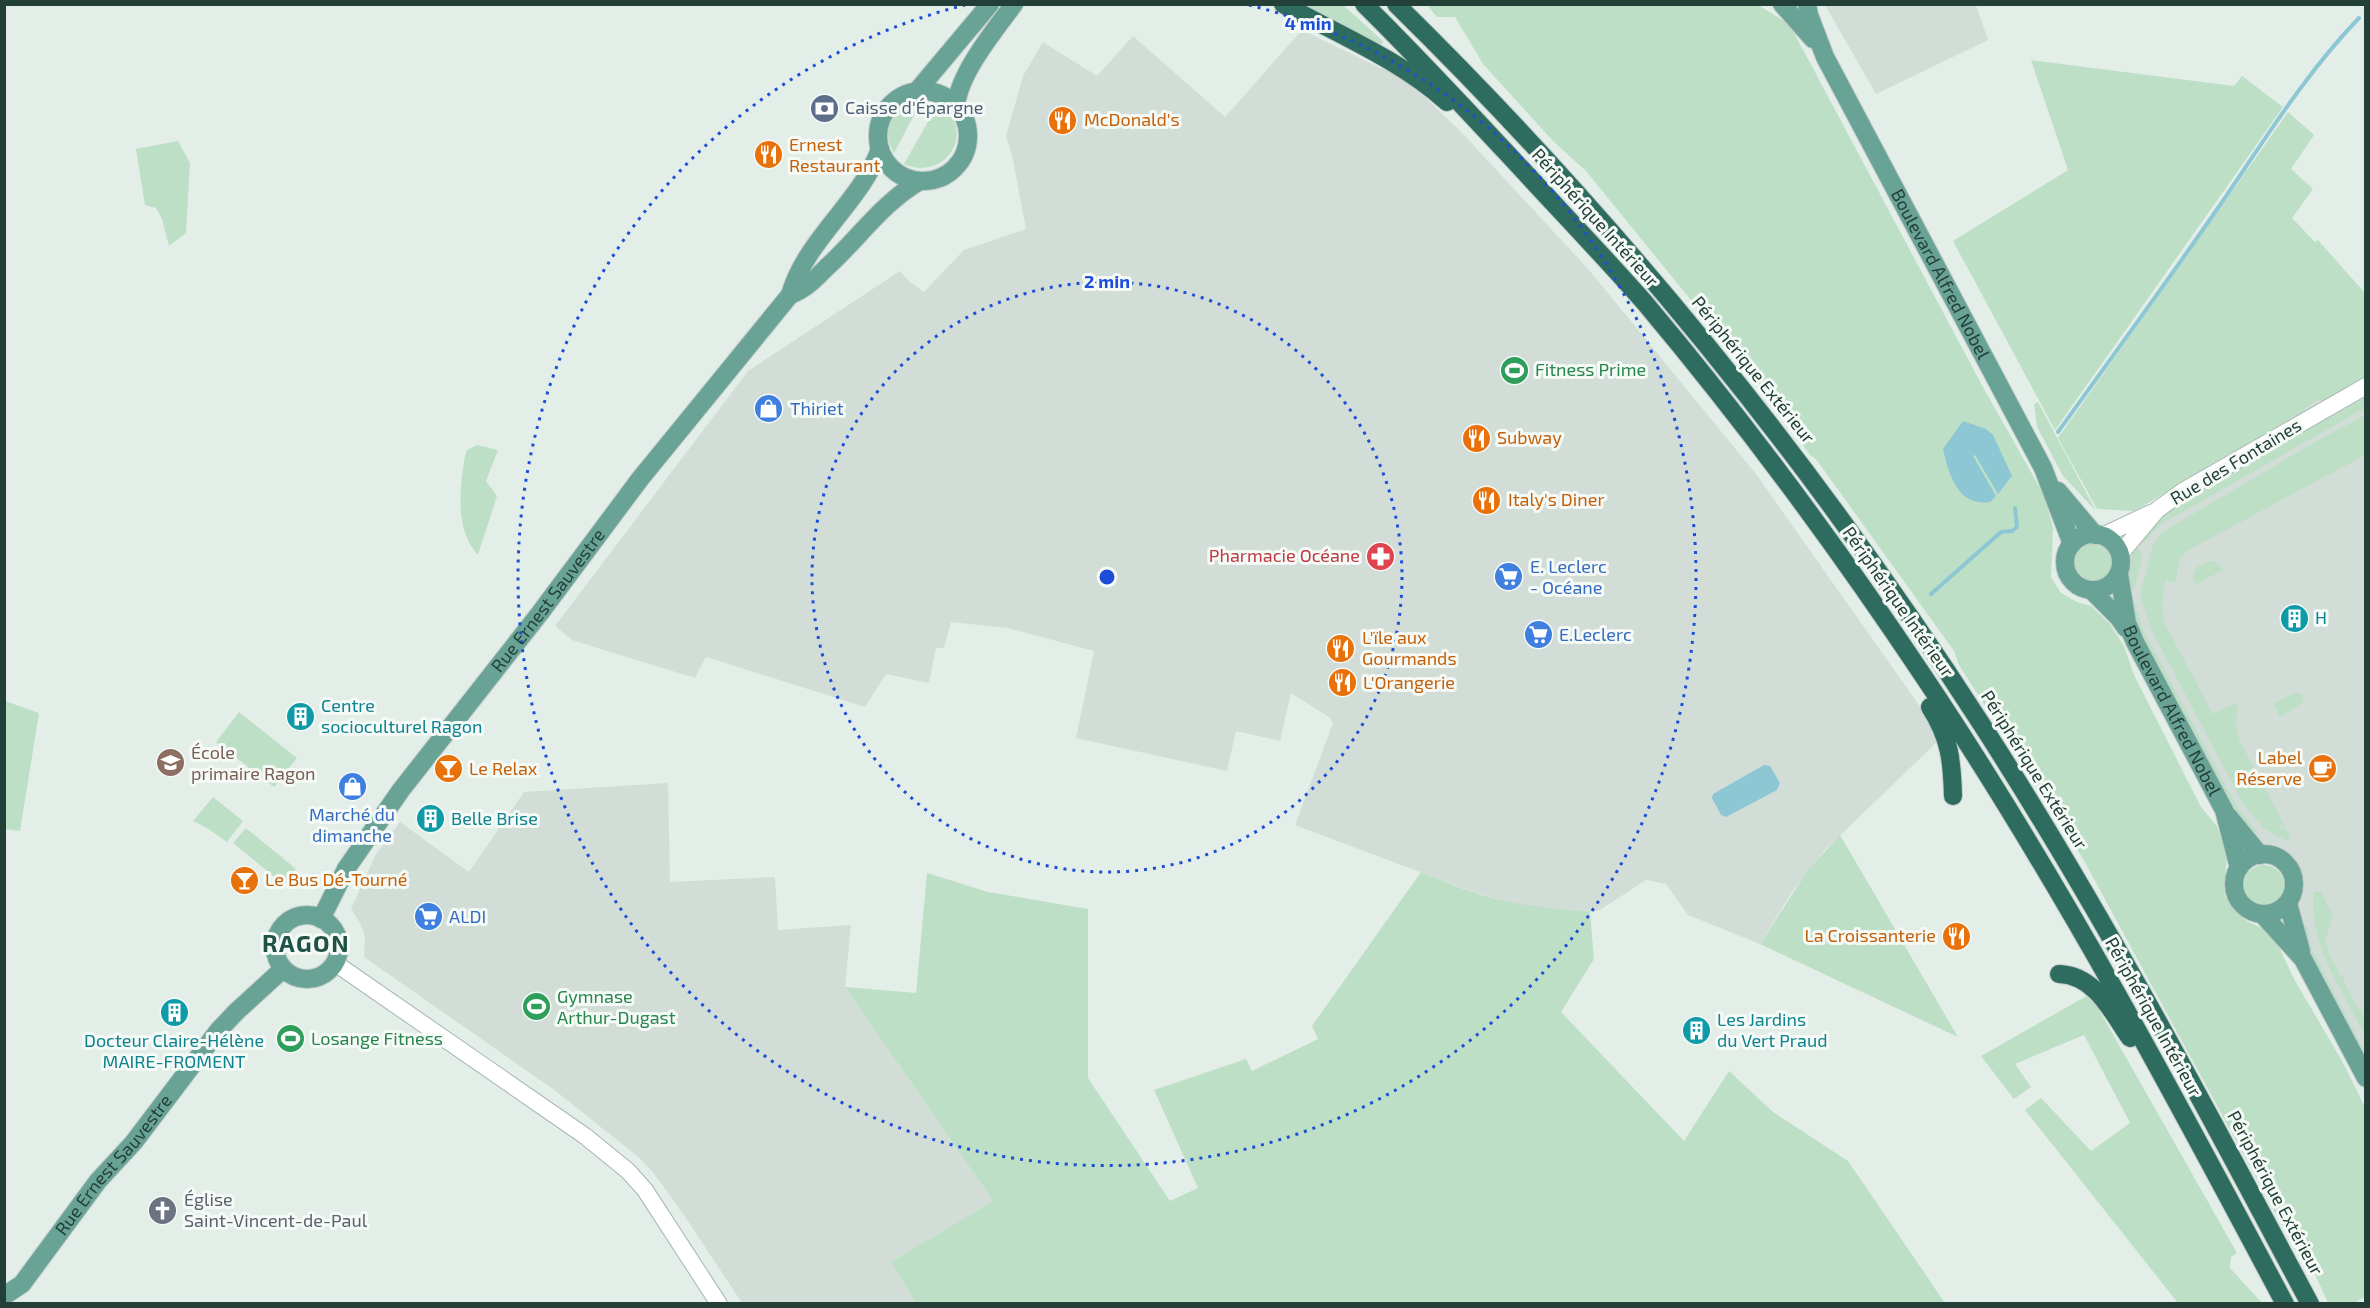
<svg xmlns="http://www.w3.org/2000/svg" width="2370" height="1308" font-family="'Exo 2',sans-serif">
<rect width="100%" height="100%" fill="#e4eee9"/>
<path fill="#d2ddd8" d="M1825,5H1976L1988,40L1876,94Z
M1302,30L1399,77L1427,99L1465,136L1589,270L1756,474L1926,715L1937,742L1824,851L1791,893L1760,944L1688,915L1666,884L1646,880L1600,910L1590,912L1538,907L1503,901L1465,889L1295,825L1333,723L1329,717L1291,693L1280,741L1236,731L1227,771L1076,738L1094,651L1008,628L951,622L944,648H936L929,683L886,674L865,707L706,657L695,678L572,640L555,626L748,371L900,271L909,281L924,292L964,250L1026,229L1012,155L1006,136L1023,76L1043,42L1097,76L1133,36L1225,117Z
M2365,317V1078L2288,903L2295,883L2289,867L2270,855H2260L2224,810L2119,574L2120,554Z
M668,783L670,882L775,877L778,930L851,925L845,987L993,1201L891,1262L916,1303H742L684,1215L652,1171L637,1156L557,1092L364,957L365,936L360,923L351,909L376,854L400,822L469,872L524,792Z"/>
<path fill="#bddfc6" d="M1295,5H1343L1384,42L1376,48Z
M1427,5H1758L1786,22L1792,29L1984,389L2045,497L2053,528L2051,577L2061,593L2077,602L2091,606L2110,624L2124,646L2134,675L2201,807L2217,826L2227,856L2224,889L2226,898L2234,910L2248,922L2265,929L2277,943L2294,979L2342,1061L2365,1107V1297L2354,1303H2328L2309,1261L2302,1262L2082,857L1959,665L1954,651L1816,459L1811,456L1738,358L1586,171L1553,141L1483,64L1455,17H1437Z
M2031,60L2234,86L2242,76L2283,107L2055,430L1953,241L2068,170Z
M922,100L894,153C879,129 895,103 922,100Z
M938,104C978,127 948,183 904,164Z
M2288,112L2314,135L2291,169L2313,189L2292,218L2315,242L2318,240L2365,293V379L2324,403L2320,399L2315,402L2263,437L2134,511L2097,509L2058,438Z
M178,141L190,163L186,233L169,246L162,219L156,208L145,205L136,149Z
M2365,394V408L2160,525L2144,543L2139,539L2174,506L2187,497Z
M2038,402L2096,511L2063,476L2037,427L2034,404Z
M2365,415V455L2187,551L2180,559L2175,583L2166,580C2162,595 2161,609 2165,624L2213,714L2238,702L2236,722L2239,739L2286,828L2269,818L2291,834L2287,841L2265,829L2243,804L2151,629L2140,595L2153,544L2164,531L2315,442Z
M477,445L498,450L486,481L497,496L478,555C454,529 460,488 465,456L467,450Z
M2073 561a20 20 0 1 1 40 0a20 20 0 1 1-40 0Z
M2135,543L2143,555L2134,589L2129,592L2126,581Z
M2213,561L2219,564L2223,570L2195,585C2189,571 2199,562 2213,561Z
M2132,596L2144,631L2237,807L2257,831L2250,834L2227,802L2142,639L2127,598Z
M2296,692L2303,695L2302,703L2280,717L2273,704Z
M5,701L39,713L20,831L5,829Z
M239,712L297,758L274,787L216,742Z
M213,797L243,821L227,842L207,828L193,821Z
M246,828L296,869L283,884L233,843Z
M1840,835L1958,1037L1760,944L1808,870Z
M2244 885a20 20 0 1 1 40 0a20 20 0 1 1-40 0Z
M1421,872C1448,883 1476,895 1505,901C1533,907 1562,909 1590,912L1594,959L1561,1012L1684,1141L1729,1071L1773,1112L1848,1161L1945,1303H916L891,1262L993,1201L845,987L916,993L927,873L988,892L1088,909V1078L1170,1201L1198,1188L1154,1090L1246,1059L1252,1071L1318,1039L1312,1026Z
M2314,892H2321L2333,916L2324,944L2329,947L2328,952L2340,975L2345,976L2343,981L2359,1009L2363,1011L2362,1015L2365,1022V1035C2342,990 2308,944 2314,892Z
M2307,926L2312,949L2364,1051L2360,1050L2311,962L2298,928Z
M2090,994L2237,1253L2231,1257L2230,1268L2262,1303H2178L2025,1110L2041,1098L2091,1151L2130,1123L2084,1035L2015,1064L2031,1087L2014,1099L1981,1056Z"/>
<path fill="#8cc7d3" d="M1963,421L1986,429L1993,435L2012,476L1998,494L1975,455L1973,456L1996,496L1990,502C1958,507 1949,475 1943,449Z
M1764,765L1770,766L1780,783L1777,790L1726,817L1721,815L1712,798L1713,794Z"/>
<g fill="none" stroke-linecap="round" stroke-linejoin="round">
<path stroke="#8cc7d3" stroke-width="4" d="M2058,432C2112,357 2167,282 2220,205C2264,141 2305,74 2359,18
M1931,594L2001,532L2012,531L2017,527L2015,508"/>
<defs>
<path id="minor" d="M2102,536L2151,513
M2120,554L2157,510L2183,491L2366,386
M335,963L585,1136L628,1171L645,1190L719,1304"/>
<g id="major">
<path d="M1782,4L1813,39"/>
<path id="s1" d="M1807,4L1809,15L1825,57L2043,468L2072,544"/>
<circle cx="923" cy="136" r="45"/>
<path d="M917,91L990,4"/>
<path d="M956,105C960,72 994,31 1014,4"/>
<path d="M790,295C806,289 815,279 827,267C858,239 883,202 920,181"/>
<path d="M2058,491L2095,535"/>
<circle cx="2093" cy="562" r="28"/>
<path id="s2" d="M2119,574L2127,623L2135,642L2224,810L2239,868"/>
<path d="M2091,590L2119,618L2126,628"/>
<path d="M2228,816L2260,855"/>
<circle cx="2264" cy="884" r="30"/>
<path d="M2288,903L2301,951"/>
<path d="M2263,915L2303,959L2366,1078"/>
<circle cx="307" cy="947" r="32"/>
<path id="s3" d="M321,919L346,869L401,790L540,613L640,479L790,295C806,239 861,202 880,149"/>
<path id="s4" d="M4,1296L22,1284L98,1181L134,1142L218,1031L236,1012L283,969"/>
</g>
<path id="highway" d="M1283,4C1338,34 1400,60 1447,102
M1364,4C1422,61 1476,120 1531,179C1569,220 1608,261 1645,303C1745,422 1838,548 1924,677C2058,877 2172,1091 2285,1304
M1396,4C1618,222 1814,464 1982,725C2102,911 2206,1108 2310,1304
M1930,707C1950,738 1952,761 1953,796
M2059,974C2095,975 2112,1012 2130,1038"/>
</defs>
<use href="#minor" stroke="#a6b6b0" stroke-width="18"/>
<use href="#major" stroke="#c1cac7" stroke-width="20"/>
<use href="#highway" stroke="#c1cac7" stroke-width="20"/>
<use href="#minor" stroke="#fff" stroke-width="16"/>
<use href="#major" stroke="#68a395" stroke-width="18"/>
<use href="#highway" stroke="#2e6c60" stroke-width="18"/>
</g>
<g fill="none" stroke="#1d4ed8" stroke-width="3" stroke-dasharray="3 6">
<circle cx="1107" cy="577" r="295"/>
<path d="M1249 5A589 589 0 1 1 965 5"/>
</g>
<defs>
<symbol id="bank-disc" viewBox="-11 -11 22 22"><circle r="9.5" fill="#5c6f8a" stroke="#f5faf7"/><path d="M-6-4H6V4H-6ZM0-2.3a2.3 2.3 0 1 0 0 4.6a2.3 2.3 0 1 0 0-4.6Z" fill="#fff"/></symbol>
<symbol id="restaurant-disc" viewBox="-11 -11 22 22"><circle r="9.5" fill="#e8710a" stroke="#f5faf7"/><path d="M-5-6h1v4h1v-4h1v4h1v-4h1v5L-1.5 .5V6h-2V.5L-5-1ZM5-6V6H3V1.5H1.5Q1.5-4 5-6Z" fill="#fff"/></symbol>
<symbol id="stadium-disc" viewBox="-11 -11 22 22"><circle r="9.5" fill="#2e9e5b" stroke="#f5faf7"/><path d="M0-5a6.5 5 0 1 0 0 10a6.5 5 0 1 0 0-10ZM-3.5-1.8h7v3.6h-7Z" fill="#fff"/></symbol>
<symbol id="shop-disc" viewBox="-11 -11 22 22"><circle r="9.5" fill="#3f7fe0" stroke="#f5faf7"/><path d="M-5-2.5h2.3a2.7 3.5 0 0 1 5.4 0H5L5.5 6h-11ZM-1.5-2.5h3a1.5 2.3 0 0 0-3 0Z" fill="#fff"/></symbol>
<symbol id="pharmacy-disc" viewBox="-11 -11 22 22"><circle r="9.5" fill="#e0444e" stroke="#f5faf7"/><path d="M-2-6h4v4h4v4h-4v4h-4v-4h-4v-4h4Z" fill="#fff"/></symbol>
<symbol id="supermarket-disc" viewBox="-11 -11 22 22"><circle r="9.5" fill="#3f7fe0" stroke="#f5faf7"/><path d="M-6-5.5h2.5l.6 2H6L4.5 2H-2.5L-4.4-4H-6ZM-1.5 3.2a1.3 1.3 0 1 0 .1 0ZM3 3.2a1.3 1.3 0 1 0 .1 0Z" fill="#fff"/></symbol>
<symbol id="building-disc" viewBox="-11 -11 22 22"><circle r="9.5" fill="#0f9aa8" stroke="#f5faf7"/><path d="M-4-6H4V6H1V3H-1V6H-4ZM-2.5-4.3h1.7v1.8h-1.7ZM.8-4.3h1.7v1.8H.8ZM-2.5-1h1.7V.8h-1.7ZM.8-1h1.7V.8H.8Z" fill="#fff"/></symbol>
<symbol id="school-disc" viewBox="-11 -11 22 22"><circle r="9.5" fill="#8d6e63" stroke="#f5faf7"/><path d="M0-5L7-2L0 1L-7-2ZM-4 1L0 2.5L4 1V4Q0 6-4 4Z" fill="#fff"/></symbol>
<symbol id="cafe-disc" viewBox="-11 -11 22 22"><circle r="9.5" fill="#e8710a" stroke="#f5faf7"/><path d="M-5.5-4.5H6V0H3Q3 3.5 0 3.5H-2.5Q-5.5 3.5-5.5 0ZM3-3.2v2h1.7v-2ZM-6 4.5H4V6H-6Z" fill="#fff"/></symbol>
<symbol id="bar-disc" viewBox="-11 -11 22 22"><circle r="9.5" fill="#e8710a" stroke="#f5faf7"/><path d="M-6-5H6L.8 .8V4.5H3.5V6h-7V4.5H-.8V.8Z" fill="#fff"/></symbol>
<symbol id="church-disc" viewBox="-11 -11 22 22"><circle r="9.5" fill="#6b7280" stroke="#f5faf7"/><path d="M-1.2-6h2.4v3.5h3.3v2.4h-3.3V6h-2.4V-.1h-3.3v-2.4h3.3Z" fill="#fff"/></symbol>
</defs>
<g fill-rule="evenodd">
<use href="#bank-disc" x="808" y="92" width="33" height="33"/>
<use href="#restaurant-disc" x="1046" y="104" width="33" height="33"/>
<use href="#restaurant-disc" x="752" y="138" width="33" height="33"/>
<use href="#stadium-disc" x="1498" y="354" width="33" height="33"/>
<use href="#shop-disc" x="752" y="392" width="33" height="33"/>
<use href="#restaurant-disc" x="1460" y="422" width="33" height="33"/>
<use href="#restaurant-disc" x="1470" y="484" width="33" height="33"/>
<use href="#pharmacy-disc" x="1364" y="540" width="33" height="33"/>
<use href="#supermarket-disc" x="1492" y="560" width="33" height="33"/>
<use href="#building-disc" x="2278" y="602" width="33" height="33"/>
<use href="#supermarket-disc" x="1522" y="618" width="33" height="33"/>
<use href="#restaurant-disc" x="1324" y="632" width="33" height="33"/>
<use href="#restaurant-disc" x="1326" y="666" width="33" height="33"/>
<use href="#building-disc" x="284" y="700" width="33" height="33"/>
<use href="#school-disc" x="154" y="746" width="33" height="33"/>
<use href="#cafe-disc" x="2306" y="752" width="33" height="33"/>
<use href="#bar-disc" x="432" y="752" width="33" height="33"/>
<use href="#shop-disc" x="336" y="770" width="33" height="33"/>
<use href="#building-disc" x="414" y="802" width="33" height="33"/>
<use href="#bar-disc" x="228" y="864" width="33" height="33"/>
<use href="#supermarket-disc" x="412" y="900" width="33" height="33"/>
<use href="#restaurant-disc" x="1940" y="920" width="33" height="33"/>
<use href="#stadium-disc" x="520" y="990" width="33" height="33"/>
<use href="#building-disc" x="158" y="996" width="33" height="33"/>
<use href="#building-disc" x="1680" y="1014" width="33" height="33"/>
<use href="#stadium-disc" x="274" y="1022" width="33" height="33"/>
<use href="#church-disc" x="146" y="1194" width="33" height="33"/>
</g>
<g text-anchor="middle" stroke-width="6" stroke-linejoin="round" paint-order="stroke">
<g font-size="18" fill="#4e5e75" stroke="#f5faf7" text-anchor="start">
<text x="845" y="114">Caisse d'Épargne</text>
</g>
<g font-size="18" fill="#c56008" stroke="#f5faf7" text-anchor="start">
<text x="1084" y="126">McDonald's</text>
<text x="789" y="151">Ernest<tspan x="789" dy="21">Restaurant</tspan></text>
<text x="1497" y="444">Subway</text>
<text x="1508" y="506">Italy's Diner</text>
<text x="1362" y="644">L'ïle aux<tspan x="1362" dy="21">Gourmands</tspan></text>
<text x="1363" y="689">L'Orangerie</text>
<text x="2302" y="764" text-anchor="end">Label<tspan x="2302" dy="21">Réserve</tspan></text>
<text x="469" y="775">Le Relax</text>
<text x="265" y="886">Le Bus Dé-Tourné</text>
<text x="1936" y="942" text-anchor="end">La Croissanterie</text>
</g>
<g font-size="18" fill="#234038" stroke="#f5faf7">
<text transform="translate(1595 218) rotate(48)" y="6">Périphérique Intérieur</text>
<text dy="6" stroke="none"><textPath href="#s1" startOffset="302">Boulevard Alfred Nobel</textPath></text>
<text transform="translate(1753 370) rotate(51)" y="6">Périphérique Extérieur</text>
<text transform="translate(2236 462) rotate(-31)" y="6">Rue des Fontaines</text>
<text dy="6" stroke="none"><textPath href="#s3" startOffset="392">Rue Ernest Sauvestre</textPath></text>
<text transform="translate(1898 602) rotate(55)" y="6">Périphérique Intérieur</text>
<text dy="6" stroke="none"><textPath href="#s2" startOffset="148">Boulevard Alfred Nobel</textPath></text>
<text transform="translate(2034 770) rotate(58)" y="6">Périphérique Extérieur</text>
<text transform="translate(2153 1017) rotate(61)" y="6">Périphérique Intérieur</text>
<text dy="6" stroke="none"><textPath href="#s4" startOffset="172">Rue Ernest Sauvestre</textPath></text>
<text transform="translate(2275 1193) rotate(62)" y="6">Périphérique Extérieur</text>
</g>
<g font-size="18" fill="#27864d" stroke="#f5faf7" text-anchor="start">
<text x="1535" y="376">Fitness Prime</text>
<text x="557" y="1003">Gymnase<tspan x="557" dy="21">Arthur-Dugast</tspan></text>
<text x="311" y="1045">Losange Fitness</text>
</g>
<g font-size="18" fill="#366cbe" stroke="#f5faf7" text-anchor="start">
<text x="790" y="415">Thiriet</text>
<text x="1530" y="573">E. Leclerc<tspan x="1530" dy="21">- Océane</tspan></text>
<text x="1559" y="641">E.Leclerc</text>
<text x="352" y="821" text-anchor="middle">Marché du<tspan x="352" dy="21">dimanche</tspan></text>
<text x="449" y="923">ALDI</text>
</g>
<g font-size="18" fill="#be3a42" stroke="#f5faf7" text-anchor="end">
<text x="1360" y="562">Pharmacie Océane</text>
</g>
<g font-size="18" fill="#0d838f" stroke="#f5faf7" text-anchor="start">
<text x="2315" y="624">H</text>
<text x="321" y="712">Centre<tspan x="321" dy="21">socioculturel Ragon</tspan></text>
<text x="451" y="825">Belle Brise</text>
<text x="1717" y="1026">Les Jardins<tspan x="1717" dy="21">du Vert Praud</tspan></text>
<text x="174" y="1047" text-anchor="middle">Docteur Claire-Hélène<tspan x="174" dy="21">MAIRE-FROMENT</tspan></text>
</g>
<g font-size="18" fill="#785e54" stroke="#f5faf7" text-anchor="start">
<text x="191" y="759">École<tspan x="191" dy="21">primaire Ragon</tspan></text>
</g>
<g font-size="18" fill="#5b616d" stroke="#f5faf7" text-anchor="start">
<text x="184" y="1206">Église<tspan x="184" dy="21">Saint-Vincent-de-Paul</tspan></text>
</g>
<g font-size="24" font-weight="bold" letter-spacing="1.5" fill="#1e5246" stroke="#f5faf7">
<text x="306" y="952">RAGON</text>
</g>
</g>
<circle cx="1107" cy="577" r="9" fill="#1d4ed8" stroke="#f5faf7" stroke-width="3"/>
<g font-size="18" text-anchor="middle" font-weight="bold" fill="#1d4ed8" stroke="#f5faf7" stroke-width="6" stroke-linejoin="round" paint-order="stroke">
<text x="1308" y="30">4 min</text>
<text x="1107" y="288">2 min</text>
</g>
<rect width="2370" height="1308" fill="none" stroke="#234038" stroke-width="12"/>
</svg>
